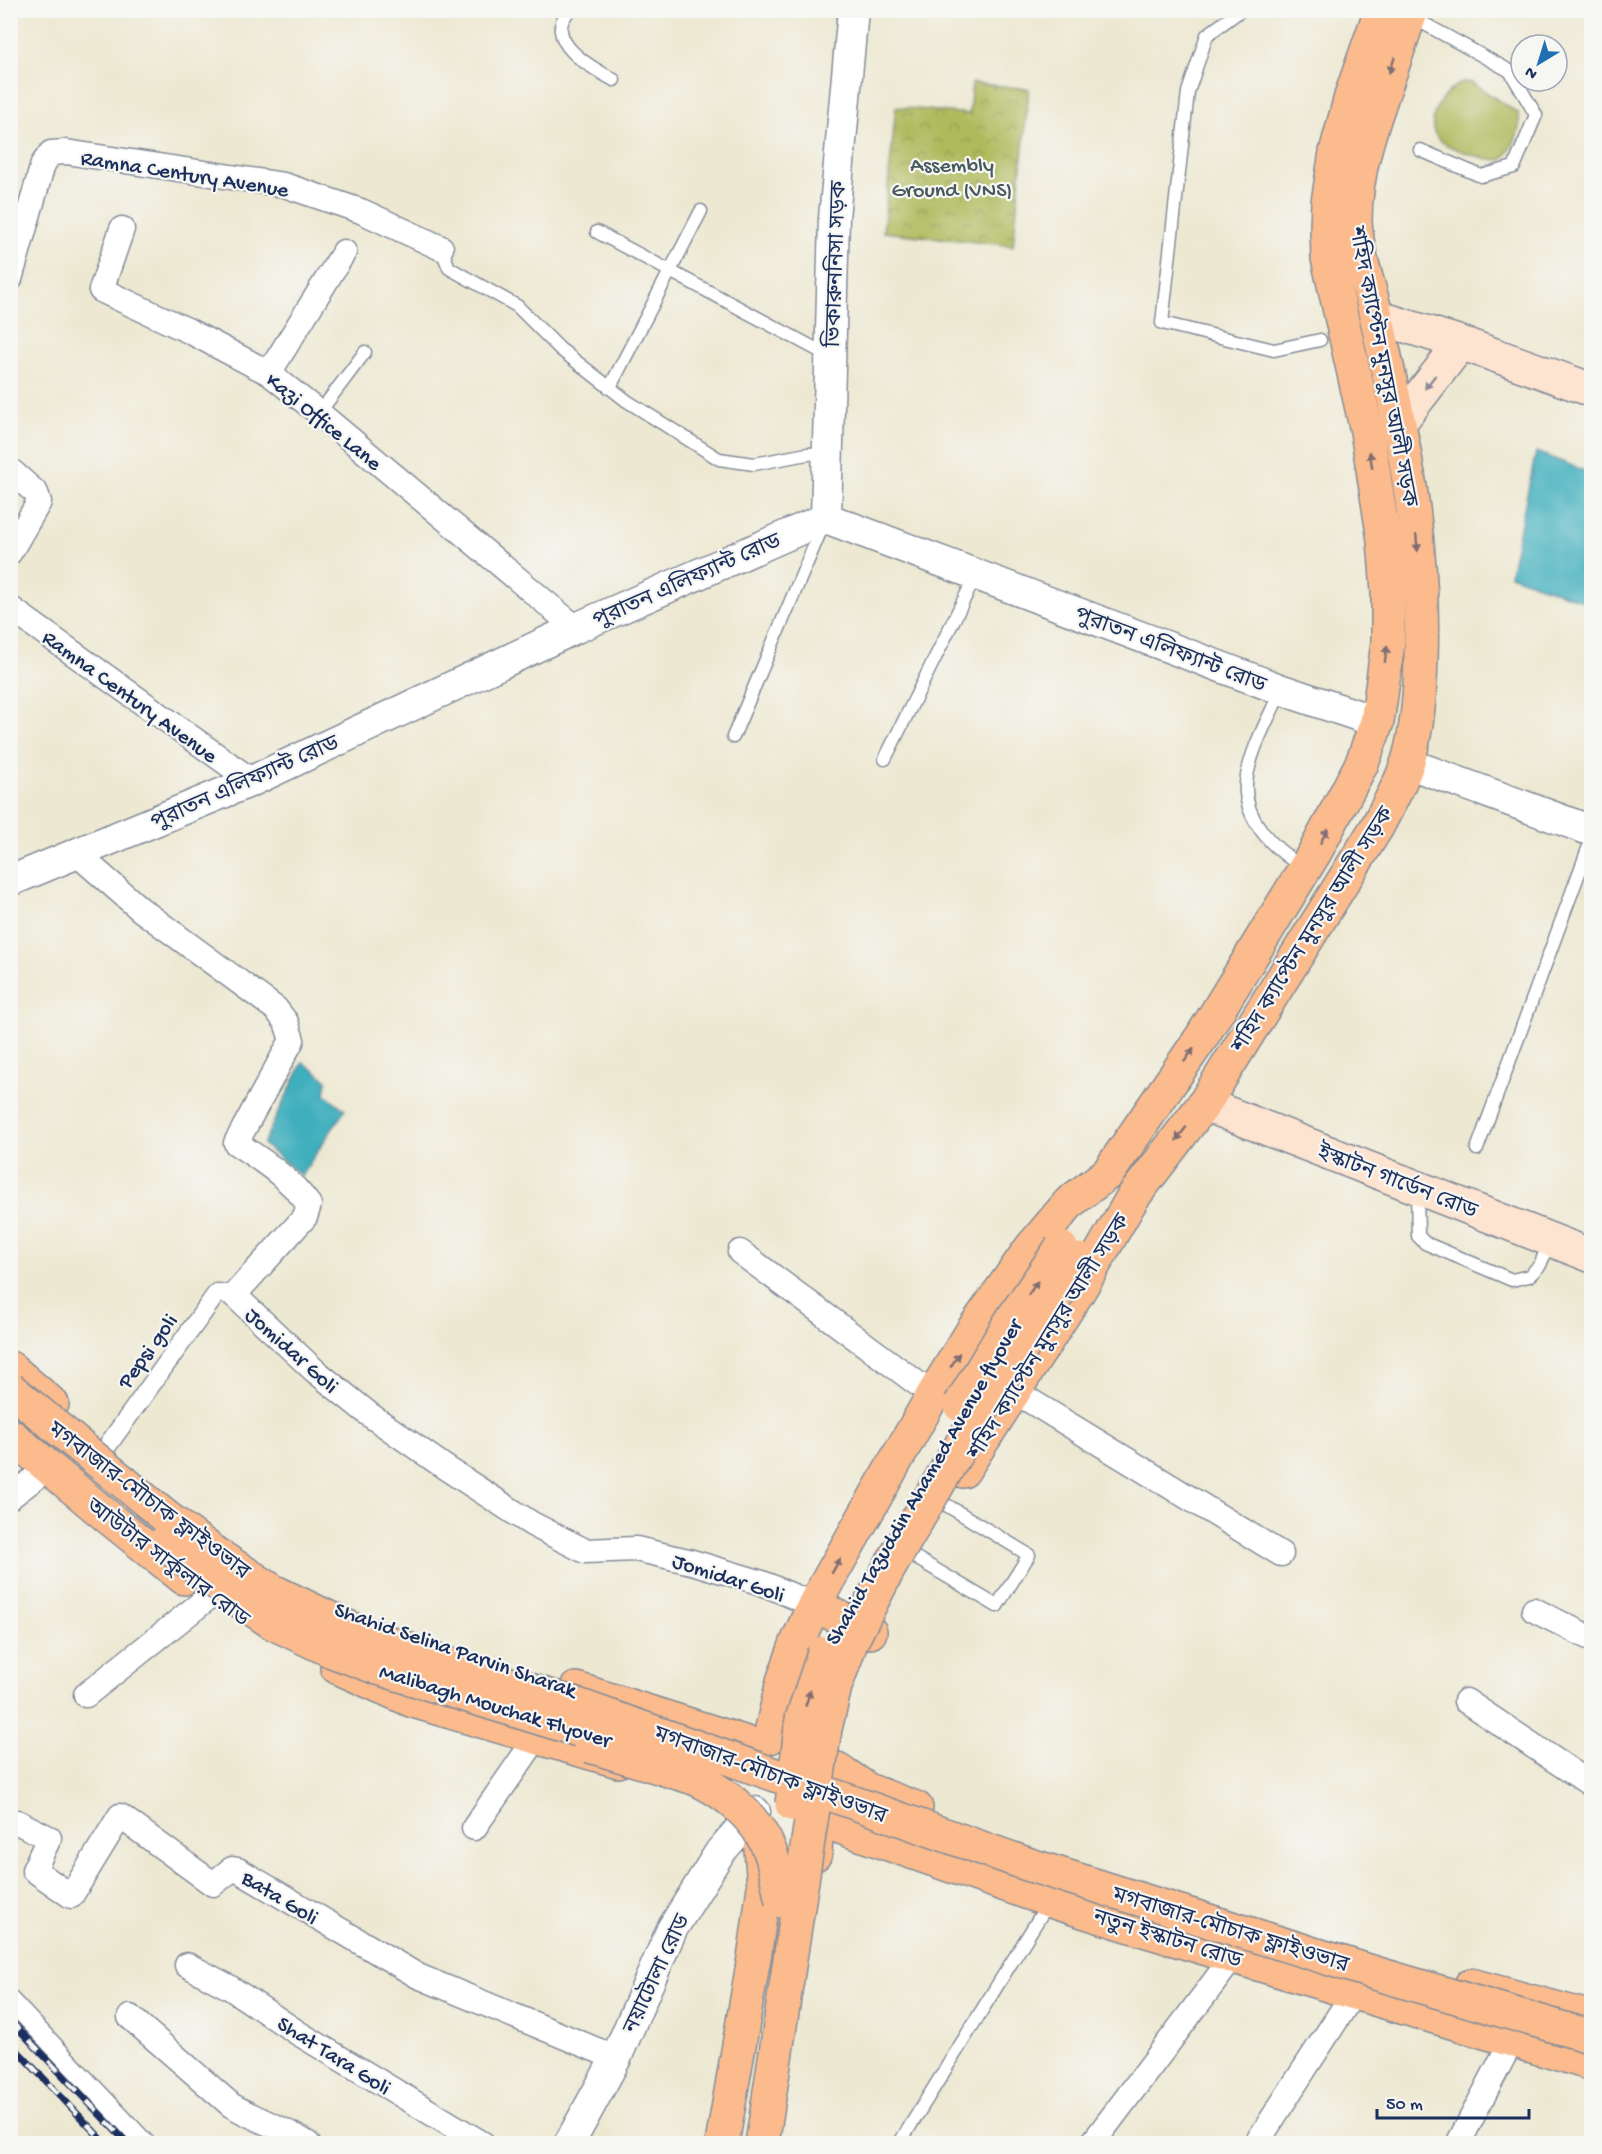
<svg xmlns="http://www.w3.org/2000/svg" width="1602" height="2154" font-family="'Gochi Hand','Noto Sans Bengali',sans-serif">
<defs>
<pattern id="park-crowns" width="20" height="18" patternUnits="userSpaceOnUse" patternTransform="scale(1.5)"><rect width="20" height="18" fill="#afba5c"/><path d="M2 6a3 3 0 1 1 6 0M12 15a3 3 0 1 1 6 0" fill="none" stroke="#8e984f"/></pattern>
</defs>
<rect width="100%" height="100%" fill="#f6f6f2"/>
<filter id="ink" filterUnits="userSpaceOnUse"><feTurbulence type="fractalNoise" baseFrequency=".0167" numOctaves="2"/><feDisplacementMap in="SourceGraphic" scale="12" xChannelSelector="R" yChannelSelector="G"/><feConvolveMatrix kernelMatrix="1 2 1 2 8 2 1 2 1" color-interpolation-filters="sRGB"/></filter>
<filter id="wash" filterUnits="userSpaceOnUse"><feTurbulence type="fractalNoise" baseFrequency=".008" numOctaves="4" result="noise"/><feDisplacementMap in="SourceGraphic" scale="24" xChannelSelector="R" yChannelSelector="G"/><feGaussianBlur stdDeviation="1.35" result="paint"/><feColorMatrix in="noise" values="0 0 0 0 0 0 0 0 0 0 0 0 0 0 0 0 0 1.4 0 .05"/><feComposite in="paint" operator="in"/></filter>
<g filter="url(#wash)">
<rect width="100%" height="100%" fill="#ede8d1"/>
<path fill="url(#park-crowns)" stroke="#65745d" stroke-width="1.5" d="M972,83L1029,89L1013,246L883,232L896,107L969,114Z"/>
<path fill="#afba5c" stroke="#65745d" stroke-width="1.5" d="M1464,82L1472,83L1518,113C1523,129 1513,148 1502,160C1488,161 1441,148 1435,134C1426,113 1447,88 1464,82Z"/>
<path fill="#40afbd" stroke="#2e6f8e" stroke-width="1.5" d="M1536,452L1591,473V604L1510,575Z
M303,1062L327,1080L325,1094L345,1110L301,1176L263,1144Z"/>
</g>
<g filter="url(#ink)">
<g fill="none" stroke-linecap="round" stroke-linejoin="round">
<defs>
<path id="service" d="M570,10C540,40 592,68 614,80
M1241,10L1207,35L1188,92L1162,323L1274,350L1320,340
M1412,17L1510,71L1536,115L1514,167L1481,176L1420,150
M597,232L829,356
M441,248L449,268L517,306L560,349L627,401L719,459L754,464L807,454L827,453
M610,387L701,211
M319,413L365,352
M1281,691C1269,717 1252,747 1247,776C1239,816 1273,849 1304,868
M733,737L823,525
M885,759L976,575
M1477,1149L1592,838
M1417,1189L1418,1236L1425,1243L1512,1280L1529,1276L1540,1265L1550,1241
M911,1555L997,1606L1029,1555L943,1503
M899,2144L1049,1902"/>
<path id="pedestrian" d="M105,1449L217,1293L234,1295
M10,2000L146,2144"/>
<path id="minor" d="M122,229L101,290L189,331L269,373L319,413L576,628
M10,279L43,164L51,153L66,152L284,185L361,211L441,248
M269,373L344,252
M10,470L36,493L39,502L10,552
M10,608L252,781
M76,853L140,909L276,1009L286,1022L292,1040L236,1143C263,1161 290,1178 309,1205L305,1217L234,1295L314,1370L370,1415L446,1468L532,1524L585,1551L636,1549L692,1562L762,1583L814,1605
M740,1252L933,1395
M1014,1391L1281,1554
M10,1497L48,1468
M1534,1610L1592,1639
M86,1695L209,1597
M1466,1701L1592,1785
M17,1822L49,1838L34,1870L71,1896L120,1816L213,1884L232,1869L238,1870L418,1976L616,2058
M474,1828L537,1737
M187,1965L229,1987L298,2033L483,2144
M130,2017L231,2105C256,2120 284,2128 308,2144
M1092,2144L1233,1957
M1256,2144L1353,1994
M1458,2144L1512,2040"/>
<path id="tertiary" d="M826,518L834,218L853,10
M1407,763L1592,831
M10,881L252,781L576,628L826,518L1282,690L1377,722
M569,2144L616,2058L672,1929L720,1852L755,1812"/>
<path id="secondary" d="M1377,317L1461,343L1592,390
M1400,422L1461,343
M1204,1104L1592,1256"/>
<path id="primary" d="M10,1368L52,1404
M10,1435L108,1517L184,1578
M963,1471L1081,1287L1133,1197L1204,1104L1377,827C1388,805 1401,784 1408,761C1418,727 1420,693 1421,658C1425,556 1407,456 1385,357C1381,338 1377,318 1372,299C1365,273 1356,247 1355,220C1355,168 1374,118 1391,70C1398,50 1404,30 1412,10
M814,1605L870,1632
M337,1667L413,1701L618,1761
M576,1689L756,1746
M770,1737L783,1681L796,1645L814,1605L933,1395L973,1330L1031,1248L1070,1202L1108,1173L1201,1038L1315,852L1362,763L1377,722L1381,695L1388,642V591L1384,540L1367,431L1328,258L1327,228L1328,202L1336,152L1352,93L1381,10
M837,1769L868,1790L916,1808
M815,1854L817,1819L1057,1903L1144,1930L1592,2064
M1471,1985L1592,2018
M722,2144L755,1952L764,1887L761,1849"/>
</defs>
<use href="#service" stroke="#848c98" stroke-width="15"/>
<use href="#pedestrian" stroke="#848c98" stroke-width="21"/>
<use href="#minor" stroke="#848c98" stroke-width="27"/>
<use href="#tertiary" stroke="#848c98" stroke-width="33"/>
<use href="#secondary" stroke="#848c98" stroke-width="36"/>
<use href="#primary" stroke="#848c98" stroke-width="36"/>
<use href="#service" stroke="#fff" stroke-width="12"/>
<use href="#pedestrian" stroke="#fff" stroke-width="18"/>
<use href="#minor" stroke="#fff" stroke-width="24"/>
<use href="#tertiary" stroke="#fff" stroke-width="30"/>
<use href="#secondary" stroke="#fde4d1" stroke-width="33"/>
<use href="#primary" stroke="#fbbb8d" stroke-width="33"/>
<defs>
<path id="rail" d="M10,2020L128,2144
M10,2043L106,2144"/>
</defs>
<use href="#rail" stroke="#1b2f5e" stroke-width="7"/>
<use href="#rail" stroke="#f6f6f2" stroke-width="4.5" stroke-dasharray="14" stroke-linecap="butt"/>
<defs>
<path id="primary-bridge" d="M10,1389L166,1517L216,1554L273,1591L352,1629L470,1672L572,1703L1027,1864L1375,1973L1592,2037
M960,1405L1011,1321L1061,1248
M164,1543L239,1600L273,1623L332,1651L378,1668L617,1742
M590,1746L694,1778C726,1792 757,1818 770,1851C776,1867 778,1885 782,1901
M792,1804L802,1719L824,1653
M762,2144L825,1729L835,1687L852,1640L888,1570L982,1409L1080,1260"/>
</defs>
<use href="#primary-bridge" stroke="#848c98" stroke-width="36" stroke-linecap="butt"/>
<use href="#primary-bridge" stroke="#fbbb8d" stroke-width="33"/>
</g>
<defs><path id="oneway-solid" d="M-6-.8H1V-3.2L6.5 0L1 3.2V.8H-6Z" transform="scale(1.5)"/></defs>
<g fill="#806e73">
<use href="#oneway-solid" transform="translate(1392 65) rotate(110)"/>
<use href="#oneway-solid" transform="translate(1371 460) rotate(-99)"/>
<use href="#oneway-solid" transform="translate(1417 543) rotate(84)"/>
<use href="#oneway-solid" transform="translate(1386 654) rotate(-82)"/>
<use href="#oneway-solid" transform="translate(1324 836) rotate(-62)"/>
<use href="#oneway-solid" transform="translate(1189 1055) rotate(-55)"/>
<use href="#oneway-solid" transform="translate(1181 1134) rotate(127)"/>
<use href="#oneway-solid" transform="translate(1033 1288) rotate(-56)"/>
<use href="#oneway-solid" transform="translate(955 1360) rotate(-58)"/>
<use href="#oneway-solid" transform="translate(836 1566) rotate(-60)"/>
<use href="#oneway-solid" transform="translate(808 1698) rotate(-73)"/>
</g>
<use fill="#8c8a98" href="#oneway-solid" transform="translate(1430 382) rotate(128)"/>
</g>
<g text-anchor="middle" stroke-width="4.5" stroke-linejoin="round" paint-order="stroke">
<g font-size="22" fill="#47595d" stroke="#f6f6f2">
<text x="952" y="171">Assembly<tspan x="952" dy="25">Ground (VNS)</tspan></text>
</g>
<g font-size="22" fill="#1b2f5e" stroke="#f6f6f2">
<text transform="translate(185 172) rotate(9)" y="8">Ramna Century Avenue</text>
<text transform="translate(834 264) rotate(-88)" y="8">ভিকারুননিসা সড়ক</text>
<text transform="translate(1385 366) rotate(79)" y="8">শহিদ ক্যাপ্টেন মুনসুর আলী সড়ক</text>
<text transform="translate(325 420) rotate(39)" y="8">Kazi Office Lane</text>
<text transform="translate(686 579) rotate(-24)" y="8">পুরাতন এলিফ্যান্ট রোড</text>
<text transform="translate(1171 648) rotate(21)" y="8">পুরাতন এলিফ্যান্ট রোড</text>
<text transform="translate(131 695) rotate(36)" y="8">Ramna Century Avenue</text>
<text transform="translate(244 781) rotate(-24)" y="8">পুরাতন এলিফ্যান্ট রোড</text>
<text transform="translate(1311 929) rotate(-58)" y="8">শহিদ ক্যাপ্টেন মুনসুর আলী সড়ক</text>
<text transform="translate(1398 1180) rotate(21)" y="8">ইস্কাটন গার্ডেন রোড</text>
<text transform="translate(1047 1336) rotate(-58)" y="8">শহিদ ক্যাপ্টেন মুনসুর আলী সড়ক</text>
<text transform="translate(293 1349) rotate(42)" y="8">Jomidar Goli</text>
<text transform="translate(146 1350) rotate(-54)" y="8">Pepsi goli</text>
<text transform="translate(922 1481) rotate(-60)" y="8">Shahid Tazuddin Ahamed Avenue flyover</text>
<text transform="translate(150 1499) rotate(37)" y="8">মগবাজার-মৌচাক ফ্লাইওভার</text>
<text transform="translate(169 1561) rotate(37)" y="8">আউটার সার্কুলার রোড</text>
<text transform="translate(729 1576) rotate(18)" y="8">Jomidar Goli</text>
<text transform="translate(456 1648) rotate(19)" y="8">Shahid Selina Parvin Sharak</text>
<text transform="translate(496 1704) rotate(17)" y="8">Malibagh Mouchak Flyover</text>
<text transform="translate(771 1773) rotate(20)" y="8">মগবাজার-মৌচাক ফ্লাইওভার</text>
<text transform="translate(281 1896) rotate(31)" y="8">Bata Goli</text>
<text transform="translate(1231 1928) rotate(17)" y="8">মগবাজার-মৌচাক ফ্লাইওভার</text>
<text transform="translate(1168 1937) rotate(17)" y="8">নতুন ইস্কাটন রোড</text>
<text transform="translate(655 1973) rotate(-65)" y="8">নয়াটোলা রোড</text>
<text transform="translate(335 2054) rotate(32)" y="8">Shat Tara Goli</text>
</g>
</g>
<rect width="1602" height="2154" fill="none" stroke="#f6f6f2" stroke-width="36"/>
<g transform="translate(1539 63) rotate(218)"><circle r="28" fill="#f6f6f2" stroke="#9ea6b7" stroke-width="1.5"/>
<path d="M0-4.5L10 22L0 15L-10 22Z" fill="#1f6fb2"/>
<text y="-9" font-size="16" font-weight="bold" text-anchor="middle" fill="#1b2f5e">N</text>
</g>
<path d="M1377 2109v9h152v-9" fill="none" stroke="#1b2f5e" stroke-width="3"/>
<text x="1386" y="2109" font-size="18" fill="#1b2f5e" stroke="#f6f6f2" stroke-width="4.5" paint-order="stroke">50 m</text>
</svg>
